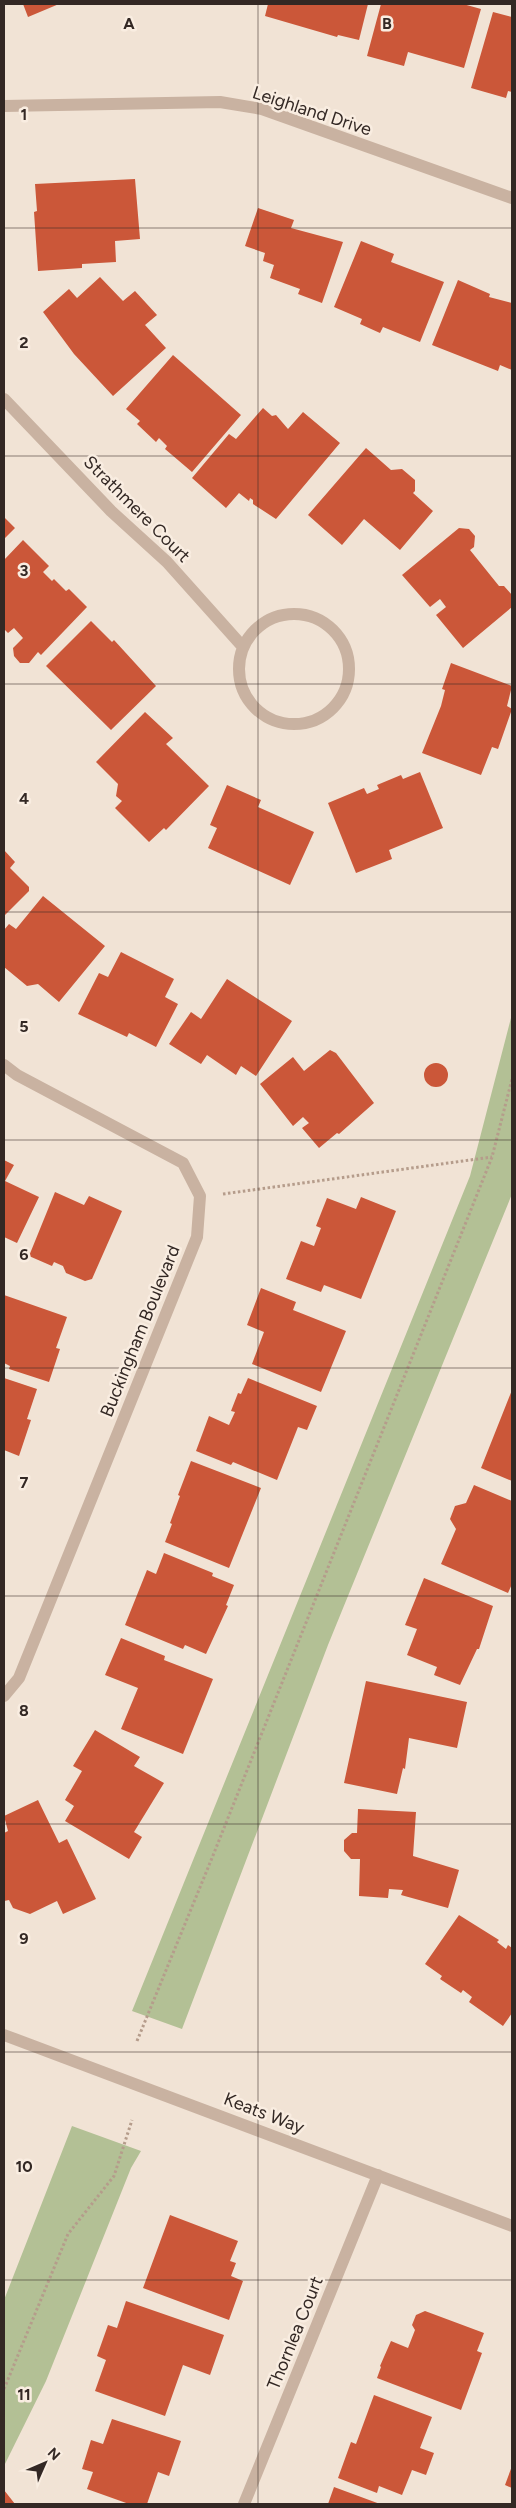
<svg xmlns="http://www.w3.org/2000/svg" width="516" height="2508" font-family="Figtree,sans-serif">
<rect width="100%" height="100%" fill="#f1e3d5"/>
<path fill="#b3c095" d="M512,1014V1194L328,1645L182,2029L132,2011L470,1176Z
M72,2126L141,2151L131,2168L46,2381L4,2466V2300Z"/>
<path fill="#cb5739" d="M23,4H59L28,17Z
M268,4H368L359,40L338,35L337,37L265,16Z
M381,4H463L481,9L464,68L408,52L404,66L367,56Z
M493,12L512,17V92L508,91L506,98L471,88Z
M135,179L140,239L115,241L116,262L82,264V268L38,271L34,212L37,211L35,184Z
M258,208L294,220L291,228L343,242L322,303L298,294L300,289L270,278L274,265L263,261L265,253L245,246Z
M361,241L394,254L391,262L444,282L420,342L383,327L380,333L360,324L362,319L334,307Z
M100,277L123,301L135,291L157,315L145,325L166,348L113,396L74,354L43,312L69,289L77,298Z
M458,280L490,294L489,297L512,303V370L500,365L498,371L432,345Z
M173,355L241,415L192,472L165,449L167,446L159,438L156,442L137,424L140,421L126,409Z
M263,408L272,416L276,415L288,429L303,412L340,443L276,519L253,504V500L250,498L249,501L239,493L226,508L192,478L229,434L236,439Z
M366,448L391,470L402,469L415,480V491L413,493L433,511L400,550L364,519L342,545L308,515Z
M4,517L15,528L4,539Z
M459,528L469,529L475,536L474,547L470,550L499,586H504L512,595V607L463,648L436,615L446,607L440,599L430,607L402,575Z
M23,540L49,566L43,572L52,581L54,579L66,591L69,589L87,607L41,655L38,652L29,663H20L14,656L13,648L23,638L14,628L8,633L4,629V560Z
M91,621L112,642L114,640L156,686L111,730L46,666Z
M451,663L512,686L507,706L512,709L498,749L492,747L481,775L422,753L441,706L445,690L442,689Z
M145,712L173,738L166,744L209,786L166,830L164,828L149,842L115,808L122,801L116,796L118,784L96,762Z
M420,772L443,828L389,850L392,859L356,873L328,803L364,788L367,794L379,789L377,785L401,775L403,779Z
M227,785L261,800L258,807L314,832L290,885L208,848L217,828L210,825Z
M4,850L15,862L10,868L29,887V891L4,916Z
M43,896L105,946L59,1002L38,984L27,986L4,967V930L9,924L16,929Z
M121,952L174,979L165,997L178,1004L156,1047L129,1033L127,1037L78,1014L99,973L108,977Z
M227,979L292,1021L256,1076L241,1066L236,1075L207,1055L201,1064L169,1044L191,1012L201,1019Z
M330,1050L336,1053L374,1103L339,1134L337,1133L319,1148L302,1128L309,1123L303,1117L293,1126L260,1084L293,1057L304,1071Z
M424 1075a12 12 0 1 1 24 0a12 12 0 1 1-24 0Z
M4,1160L14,1165L5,1181L39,1197L17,1243L4,1237Z
M55,1192L84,1205L89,1196L122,1211L92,1279L85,1281L66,1273L63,1266L54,1262L52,1266L29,1256Z
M361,1197L396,1211L361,1299L324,1285L321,1292L286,1279L301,1241L314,1246L321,1228L316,1226L327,1198L356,1209Z
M261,1288L296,1302L293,1310L346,1331L321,1392L252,1364L264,1332L247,1325Z
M4,1295L67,1317L56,1348L60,1349L49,1382L9,1369L10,1366L4,1363Z
M4,1378L37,1389L27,1419L31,1420L19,1456L4,1450Z
M248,1378L317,1406L307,1430L298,1427L277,1480L233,1462L231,1465L196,1451L209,1416L229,1425L235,1412L231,1411L238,1393L241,1394Z
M512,1390V1481L481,1468Z
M191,1461L261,1488L229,1568L165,1542L172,1524L170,1523L180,1496L178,1495Z
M474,1485L512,1501V1584L508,1593L441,1564L456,1529L450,1519L455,1506L466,1503Z
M164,1553L213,1573L212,1576L234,1585L226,1605L228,1606L206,1654L185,1645L183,1649L125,1625L147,1570L156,1574Z
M424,1578L493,1606L479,1649H477L460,1685L434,1675L437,1667L407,1655L417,1629L405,1625Z
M121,1638L165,1656L164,1660L213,1679L183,1754L121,1729L138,1688L105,1675Z
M366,1681L467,1702L457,1748L409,1738L405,1769L403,1768L397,1794L344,1783Z
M95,1730L140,1757L134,1766L164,1783L134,1832L142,1837L129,1859L65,1821L74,1806L65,1800L82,1771L73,1766Z
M38,1800L59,1843L67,1839L96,1899L63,1914L57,1901L30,1914L13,1908L9,1900L4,1901V1833L8,1831L4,1816Z
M358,1809L416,1812L413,1856L459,1870L448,1908L401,1895L403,1890L389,1889L388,1898L359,1896L360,1859H351L344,1851V1840L352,1833H357Z
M459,1915L499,1940L497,1942L506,1949L508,1945L512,1948V2013L503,2026L469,2002L472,1997L463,1990L461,1993L440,1979L442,1976L425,1964Z
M170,2215L238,2241L230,2261L236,2263L231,2276L243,2281L229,2320L143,2288Z
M126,2301L224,2335L210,2375L183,2365L165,2416L95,2391L106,2360L97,2356L108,2325L117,2328Z
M425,2311L484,2333L477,2351L482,2353L461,2410L377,2378L381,2367L380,2366L391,2341L408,2348L415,2330L412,2325L416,2315Z
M374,2395L432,2417L420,2448L434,2453L426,2475L412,2470L402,2495L379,2486L377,2493L338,2478L351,2442L356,2444Z
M112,2419L181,2441L169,2476L158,2472L147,2504H129L87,2489L93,2472L82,2469L91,2440L103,2444Z
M512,2466V2488L505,2485Z
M334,2487L380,2504H328Z
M4,2490L15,2504H4Z"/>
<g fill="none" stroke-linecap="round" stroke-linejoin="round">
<path stroke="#b59c8b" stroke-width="3" stroke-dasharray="2.5 2.5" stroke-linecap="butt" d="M223,1194L492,1157
M137,2041L212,1858L492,1157L512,1079
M4,2389L68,2234L114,2176L132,2120"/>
<path stroke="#c9b2a1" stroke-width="12" d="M4,106L220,102L262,109L512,198
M4,399L111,511L167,562L243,647
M239 669a55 55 0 1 1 110 0a55 55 0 1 1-110 0Z
M4,1065L17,1075L183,1163L200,1196L197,1237L19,1678L4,1696
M4,2035L512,2226
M244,2504L378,2175"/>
</g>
<path fill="none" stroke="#332824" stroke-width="1" stroke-opacity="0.55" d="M258,4V2504M4,228H512M4,456H512M4,684H512M4,912H512M4,1140H512M4,1368H512M4,1596H512M4,1824H512M4,2052H512M4,2280H512"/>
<g text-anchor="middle" stroke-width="5" stroke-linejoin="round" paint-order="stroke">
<g font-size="18" fill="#332824" stroke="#f9ede1">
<text transform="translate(312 111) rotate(18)" y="6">Leighland Drive</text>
<text transform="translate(137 509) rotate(45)" y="6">Strathmere Court</text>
<text transform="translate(140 1331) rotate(-68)" y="6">Buckingham Boulevard</text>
<text transform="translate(264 2113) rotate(21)" y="6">Keats Way</text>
<text transform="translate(295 2333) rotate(-68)" y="6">Thornlea Court</text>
</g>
</g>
<g font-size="16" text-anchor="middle" font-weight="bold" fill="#332824" stroke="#f9ede1" stroke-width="5" stroke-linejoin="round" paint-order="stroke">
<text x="129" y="29">A</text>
<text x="387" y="29">B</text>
<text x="24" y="120">1</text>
<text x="24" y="348">2</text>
<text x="24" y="576">3</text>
<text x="24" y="804">4</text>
<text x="24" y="1032">5</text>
<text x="24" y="1260">6</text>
<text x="24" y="1488">7</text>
<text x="24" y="1716">8</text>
<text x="24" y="1944">9</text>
<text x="24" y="2172">10</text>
<text x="24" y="2400">11</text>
</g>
<rect width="516" height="2508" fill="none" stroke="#332824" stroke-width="10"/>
<g transform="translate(45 2463) rotate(45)" stroke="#f9ede1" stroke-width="4" paint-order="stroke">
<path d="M0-4L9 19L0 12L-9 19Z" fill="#332824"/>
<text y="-8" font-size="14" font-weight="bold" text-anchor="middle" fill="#332824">N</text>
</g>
</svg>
